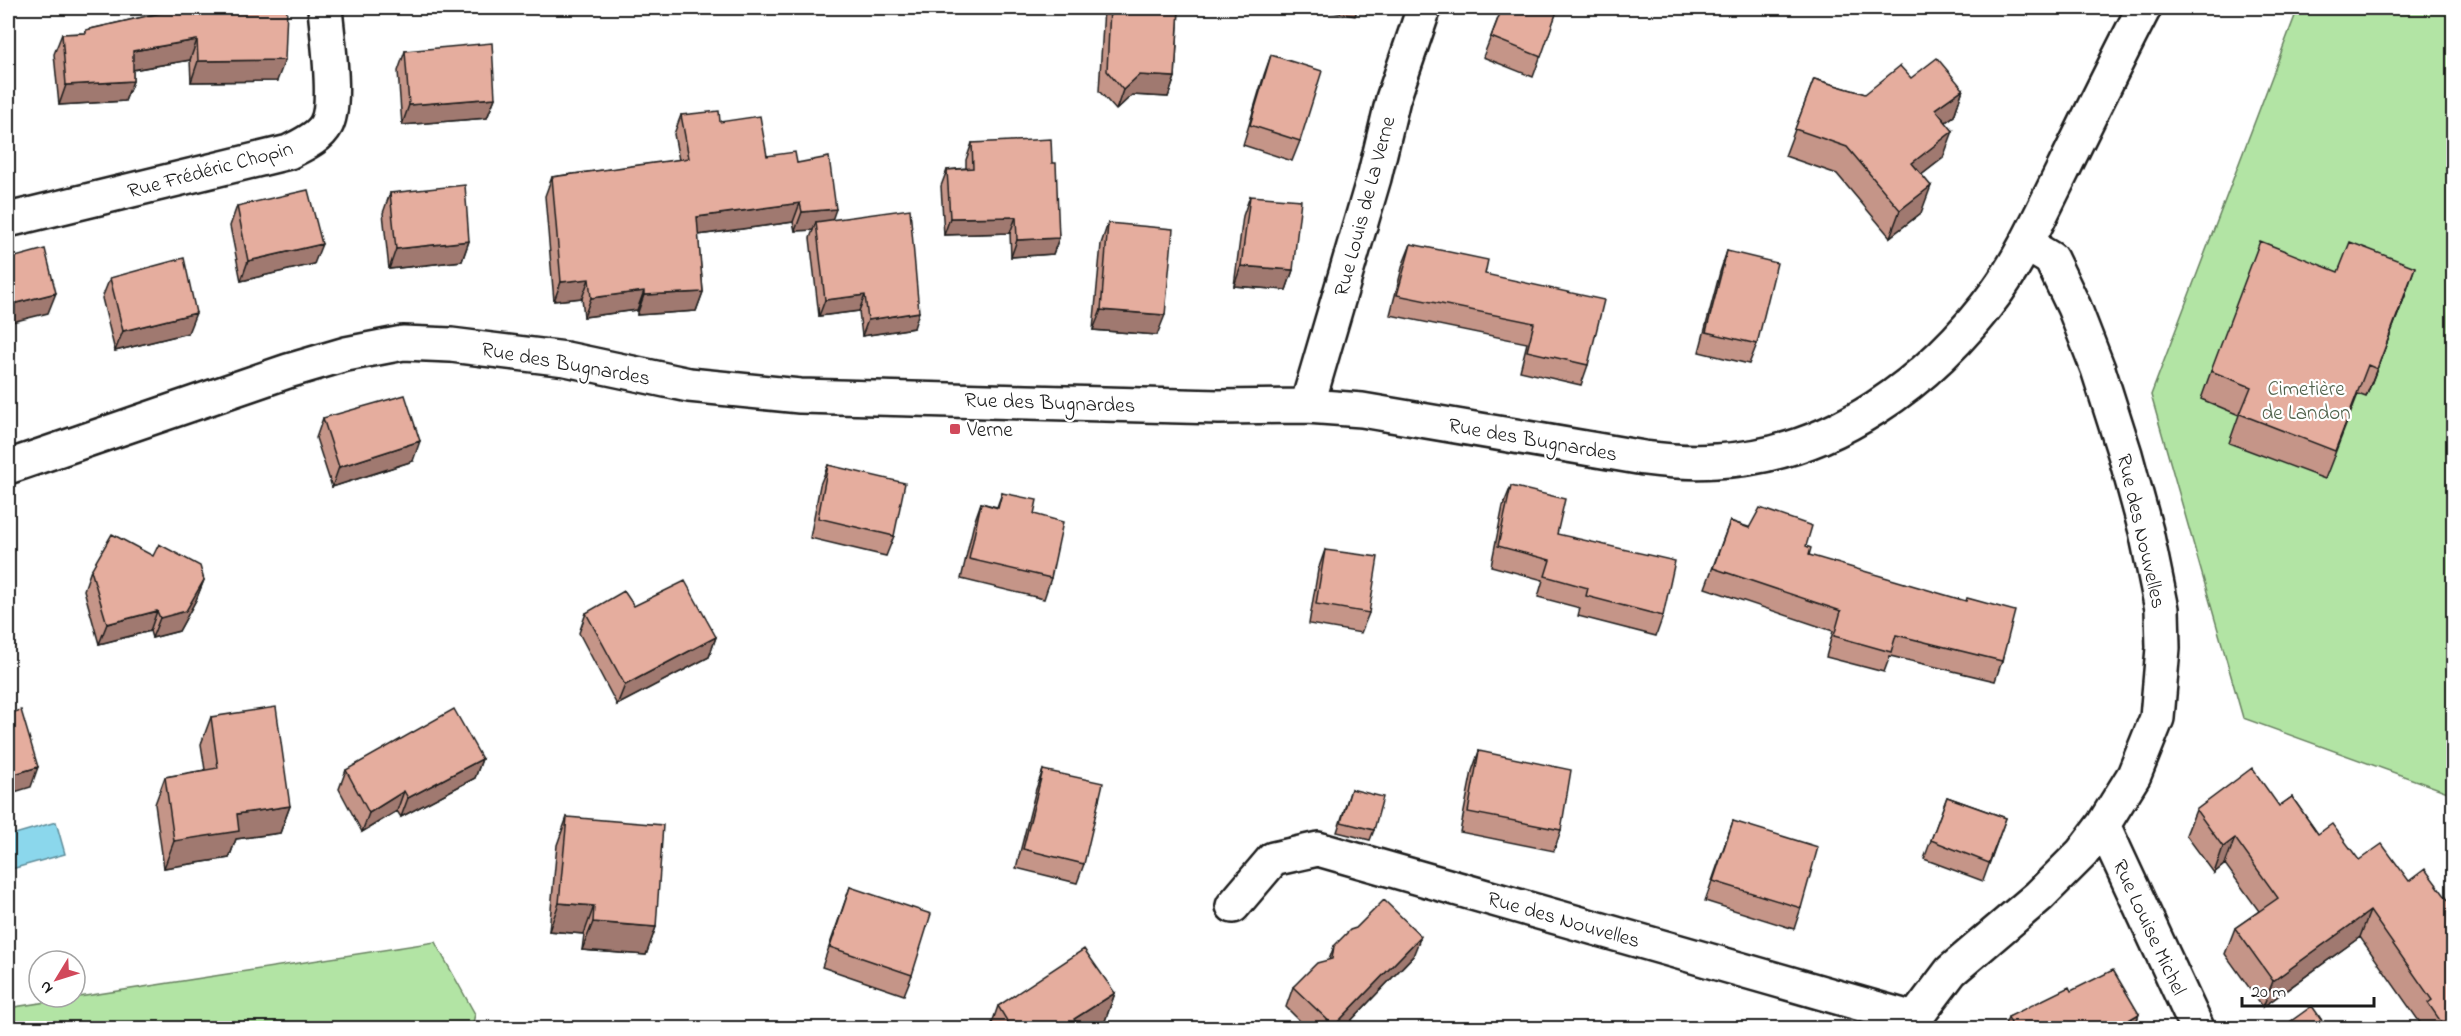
<svg xmlns="http://www.w3.org/2000/svg" width="2461" height="1036" font-family="'Indie Flower',sans-serif">
<rect width="100%" height="100%" fill="#fff"/>
<filter id="ink" filterUnits="userSpaceOnUse"><feTurbulence type="fractalNoise" baseFrequency=".0167" numOctaves="2"/><feDisplacementMap in="SourceGraphic" scale="12" xChannelSelector="R" yChannelSelector="G"/><feConvolveMatrix kernelMatrix="1 2 1 2 8 2 1 2 1" color-interpolation-filters="sRGB"/></filter>
<g filter="url(#ink)">
<path fill="#b2e4a4" stroke="#678060" stroke-width="1.5" d="M2298,8H2453V794L2243,718L2151,395Z
M435,942L475,1014L472,1028H8V1008Z"/>
<path fill="#8bd7ec" stroke="#5f8c99" stroke-width="1.5" d="M56,822L65,854L8,870V836Z"/>
<g fill="none" stroke-linecap="round" stroke-linejoin="round">
<defs>
<path id="street" d="M8,220L289,152C302,145 319,138 326,125C338,104 327,34 325,8
M1307,406L1374,178L1393,99L1424,8
M8,467L288,371L346,354L403,343L451,345L566,359L689,385L800,396L1219,407L1307,406L1362,410L1644,458C1668,461 1692,463 1716,461C1832,456 1932,381 1998,290C2022,256 2040,216 2059,178C2087,121 2115,64 2144,8
M2103,825L2197,1028
M1233,906L1273,859L1318,849L1914,1019
M1908,1028L1951,971L2039,896L2082,853L2103,825L2134,775L2157,718L2163,648L2162,609L2146,531L2125,454L2098,369L2074,307L2051,259L2026,244"/>
</defs>
<use href="#street" stroke="#1c1c1c" stroke-width="38"/>
<use href="#street" stroke="#fff" stroke-width="33"/>
</g>
<path fill="#c59588" stroke="#1c1c1c" stroke-width="1.5" d="M182,8L277,81L191,82L190,60L133,70V81L125,101L59,105L54,54L62,34L85,33L86,30Z
M1104,8H1179L1175,77L1168,97L1132,95L1116,110L1099,91Z
M1311,8H1358L1355,16Z
M1502,8H1558L1533,77L1483,57Z
M405,51L495,98L487,118L402,125L398,71Z
M1271,55L1300,141L1292,161L1243,145L1264,75Z
M1911,78L1963,89L1954,116L1946,122L1943,158L1921,175V213L1890,237L1837,174L1785,156L1814,79L1865,94Z
M681,115L720,122L767,156L797,163L833,220L914,328L862,336L859,311L819,316L810,238L813,230L795,231L793,222L698,235L703,292L696,311L637,315V310L584,317L582,298L554,301L545,196L552,177L679,160L674,134Z
M972,143L1052,163L1059,238L1053,254L1011,257L1010,233L944,235L941,186L947,170L966,168V160Z
M390,193L469,241L462,261L389,269L383,213Z
M1250,196L1293,270L1286,290L1234,286L1243,216Z
M237,206L314,264L241,281L230,226Z
M1108,223L1157,335L1093,330L1101,244Z
M1411,244L1485,274L1588,365L1581,385L1520,371L1527,343L1390,315L1403,264Z
M1727,251L1757,344L1749,364L1699,352L1720,272Z
M2338,272L2405,296L2366,397L2358,394L2325,479L2229,443L2239,415L2201,399L2211,371Z
M110,278L188,333L115,351L102,298Z
M323,418L413,461L332,487L316,438Z
M828,465L894,536L886,556L810,538L820,485Z
M1511,486L1557,534L1663,616L1656,636L1578,616L1580,608L1538,597L1543,580L1491,566L1503,506Z
M1002,493L1034,514L1051,578L1044,599L961,579L974,523L981,503L997,507Z
M1730,521L1806,546L1809,555L2002,661L1995,681L1890,656L1884,672L1826,657L1833,631L1705,588Z
M1325,550L1369,613L1361,633L1309,624L1318,570Z
M153,556L204,580L196,600L179,631L152,638L150,631L99,644L84,590L91,570Z
M634,606L716,637L709,657L617,705L579,633L586,613Z
M211,717L290,806L280,833L236,839L229,858L164,868L155,804L165,777L205,770L201,744Z
M1479,751L1561,830L1554,851L1460,832L1472,771Z
M482,759L475,778L401,817L397,811L362,832L339,789L346,770Z
M1043,770L1084,864L1077,883L1016,868L1036,789Z
M1351,789L1374,830L1370,840L1337,832Z
M1947,797L2006,818L1983,881L1924,859Z
M2292,797L2454,1029H2419L2421,1024L2360,937L2263,1007L2225,954L2235,928L2259,911L2225,864L2214,873L2186,835L2196,810L2279,806Z
M567,817L656,927L646,955L582,950L584,934L549,931L557,845Z
M1733,821L1801,908L1794,929L1705,901Z
M850,887L912,975L904,995L822,967Z
M1334,946L1413,956L1343,1029H1308L1286,1007L1293,987L1329,960Z
M2071,991L2139,1014L2134,1029H2003L2008,1017Z
M1115,993L1105,1021L1094,1029H990L998,1006Z"/>
<path fill="#a0796f" stroke="#1c1c1c" stroke-width="1.5" d="M197,40L190,60L126,71L133,51Z
M285,60L277,81L191,82L198,61Z
M1139,75L1175,77L1168,97L1132,95L1116,110L1123,90Z
M133,81L125,101L59,105L66,85Z
M1963,89L1954,116L1925,136L1935,109Z
M495,98L487,118L402,125L409,105Z
M1953,131L1943,158L1902,190L1912,163Z
M1931,186L1921,213L1890,237L1900,210Z
M800,203L793,222L690,236L697,217Z
M836,209L829,229L816,222L813,230L795,231L802,212Z
M1016,217L1010,233L944,235L950,218Z
M1059,238L1053,254L1011,257L1017,240Z
M469,241L462,261L389,269L396,249Z
M322,244L314,264L241,281L248,261Z
M1241,266L1293,270L1286,290L1234,286Z
M2415,267L2405,296L2366,397L2377,369Z
M589,279L582,298L554,301L561,282Z
M644,291L637,310L584,317L591,298Z
M703,292L696,311L637,315L644,295Z
M56,293L48,313L8,323V305Z
M865,295L859,311L819,316L825,300Z
M1101,310L1165,315L1157,335L1093,330Z
M919,312L914,328L862,336L868,320Z
M196,313L188,333L115,351L123,331Z
M420,441L413,461L332,487L339,467Z
M204,580L196,600L179,631L152,638L160,618Z
M157,611L150,631L99,644L107,624Z
M716,637L709,657L617,705L625,685Z
M482,759L475,778L401,817L408,798Z
M38,767L31,787L8,794V776Z
M404,791L397,811L362,832L369,813Z
M290,806L280,833L236,839L229,858L164,868L174,841L237,814Z
M2235,838L2225,864L2214,873L2223,847Z
M559,903L594,906L584,934L549,931Z
M2370,911L2360,937L2263,1007L2273,981Z
M593,922L656,927L646,955L582,950Z
M1421,936L1413,956L1343,1029H1333L1334,1026Z
M1115,993L1105,1021L1094,1029H1071L1074,1019Z
M2139,1014L2134,1029H2113Z"/>
<path fill="#e5ad9e" stroke="#1c1c1c" stroke-width="1.5" d="M182,8H287L285,60L198,61L197,40L133,51V81L66,85L62,34L86,33V30Z
M1110,8H1179L1175,77L1139,75L1123,90L1107,71Z
M1502,8H1558L1541,57L1491,37Z
M492,43L495,98L409,105L405,51Z
M1271,55L1322,71L1300,141L1250,125Z
M1937,58L1963,89L1935,109L1953,131L1912,163L1931,186L1900,210L1847,147L1795,129L1814,79L1865,94L1900,66L1911,78Z
M719,111L720,122L760,116L767,156L795,152L797,163L829,157L836,209L802,212L800,203L697,217L703,292L644,295V291L591,298L589,279L561,282L552,177L689,158L681,115Z
M1051,139L1052,163H1056L1059,238L1017,240L1016,217L950,218L947,170L973,168L972,143Z
M465,185L469,241L396,249L390,193Z
M308,190L322,244L248,261L237,206Z
M1250,196L1301,200L1293,270L1241,266Z
M910,209L919,312L868,320L865,295L825,300L816,222Z
M1108,223L1173,229L1165,315L1101,310Z
M2260,241L2338,272L2350,242L2415,267L2377,369L2368,365L2335,451L2240,414L2251,387L2211,371Z
M1411,244L1488,260L1485,274L1604,300L1588,365L1527,351L1534,323L1397,295Z
M45,249L56,293L8,305V259Z
M1727,251L1777,263L1757,344L1706,332Z
M184,258L196,313L123,331L110,278Z
M405,395L420,441L339,467L323,418Z
M828,465L905,483L894,536L818,518Z
M1511,486L1565,499L1557,534L1675,561L1663,616L1586,596L1588,588L1545,576L1550,560L1498,546Z
M1002,493L1037,500L1034,514L1063,522L1051,578L969,559L981,503L998,508Z
M1760,508L1812,526L1806,546L1811,548L1809,555L1966,601L1967,598L2015,611L2002,661L1896,635L1891,652L1834,636L1841,611L1713,568L1730,521L1749,528Z
M112,534L153,556L159,544L200,566L204,580L186,611L160,618L157,611L107,624L91,570Z
M1325,550L1378,557L1369,613L1316,604Z
M685,581L716,637L625,685L586,613L624,591L634,606Z
M276,707L290,806L237,814L239,831L174,841L165,777L218,768L211,717Z
M454,709L482,759L408,798L404,791L369,813L346,770Z
M21,710L38,767L8,776V714Z
M1479,751L1571,770L1561,830L1468,812Z
M2252,768L2279,806L2292,797L2318,834L2332,824L2359,860L2382,844L2409,881L2425,869L2454,908V1029H2446L2428,1003L2432,1000L2370,911L2273,981L2235,928L2278,898L2235,838L2223,847L2196,810Z
M1043,770L1103,783L1084,864L1023,849Z
M1351,789L1383,797L1374,830L1341,822Z
M1947,797L2006,818L1989,863L1931,840Z
M567,817L663,825L656,927L593,922L594,906L559,903Z
M1733,821L1818,847L1801,908L1713,881Z
M850,887L931,914L912,975L830,947Z
M1384,900L1421,936L1334,1026L1293,987L1317,963L1332,959L1334,946L1350,930L1356,928Z
M1084,949L1115,993L1074,1019L1080,1029H1012L998,1006Z
M2113,970L2139,1014L2113,1029H2014L2008,1017L2069,987L2071,991Z
M2312,1006L2328,1029H2280Z"/>
</g>
<rect fill="#d1495b" stroke="#fff" stroke-width="2" x="949" y="423" width="12" height="12" rx="3"/>
<g text-anchor="middle" stroke-width="4.5" stroke-linejoin="round" paint-order="stroke">
<g font-size="21" fill="#1c1c1c" stroke="#fff">
<text transform="translate(210 169) rotate(-15)" y="7">Rue Frédéric Chopin</text>
<text transform="translate(1364 206) rotate(-75)" y="7">Rue Louis de La Verne</text>
<text transform="translate(566 363) rotate(10)" y="7">Rue des Bugnardes</text>
<text transform="translate(1050 402) rotate(2)" y="7">Rue des Bugnardes</text>
<text transform="translate(1533 439) rotate(10)" y="7">Rue des Bugnardes</text>
<text transform="translate(2142 531) rotate(77)" y="7">Rue des Nouvelles</text>
<text transform="translate(1564 919) rotate(16)" y="7">Rue des Nouvelles</text>
<text transform="translate(2150 927) rotate(65)" y="7">Rue Louise Michel</text>
</g>
<g font-size="21" fill="#50624c" stroke="#fff">
<text x="2306" y="395">Cimetière<tspan x="2306" dy="24">de Landon</tspan></text>
</g>
<g font-size="21" fill="#1c1c1c" stroke="#fff" text-anchor="start">
<text x="967" y="436">Verne</text>
</g>
</g>
<rect width="2461" height="1036" fill="none" stroke="#fff" stroke-width="30"/>
<rect x="15" y="15" width="2431" height="1006" fill="none" stroke="#1c1c1c" stroke-width="2" filter="url(#ink)"/>
<g transform="translate(57 979) rotate(232)"><circle r="28" fill="#ffffff" stroke="#a4a4a4" stroke-width="1.5"/>
<path d="M0-4.5L10 22L0 15L-10 22Z" fill="#d1495b"/>
<text y="-9" font-size="16" font-weight="bold" text-anchor="middle" fill="#1c1c1c">N</text>
</g>
<path d="M2242 997v9h132v-9" fill="none" stroke="#1c1c1c" stroke-width="3"/>
<text x="2251" y="997" font-size="18" fill="#1c1c1c" stroke="#ffffff" stroke-width="4.5" paint-order="stroke">20 m</text>
</svg>
